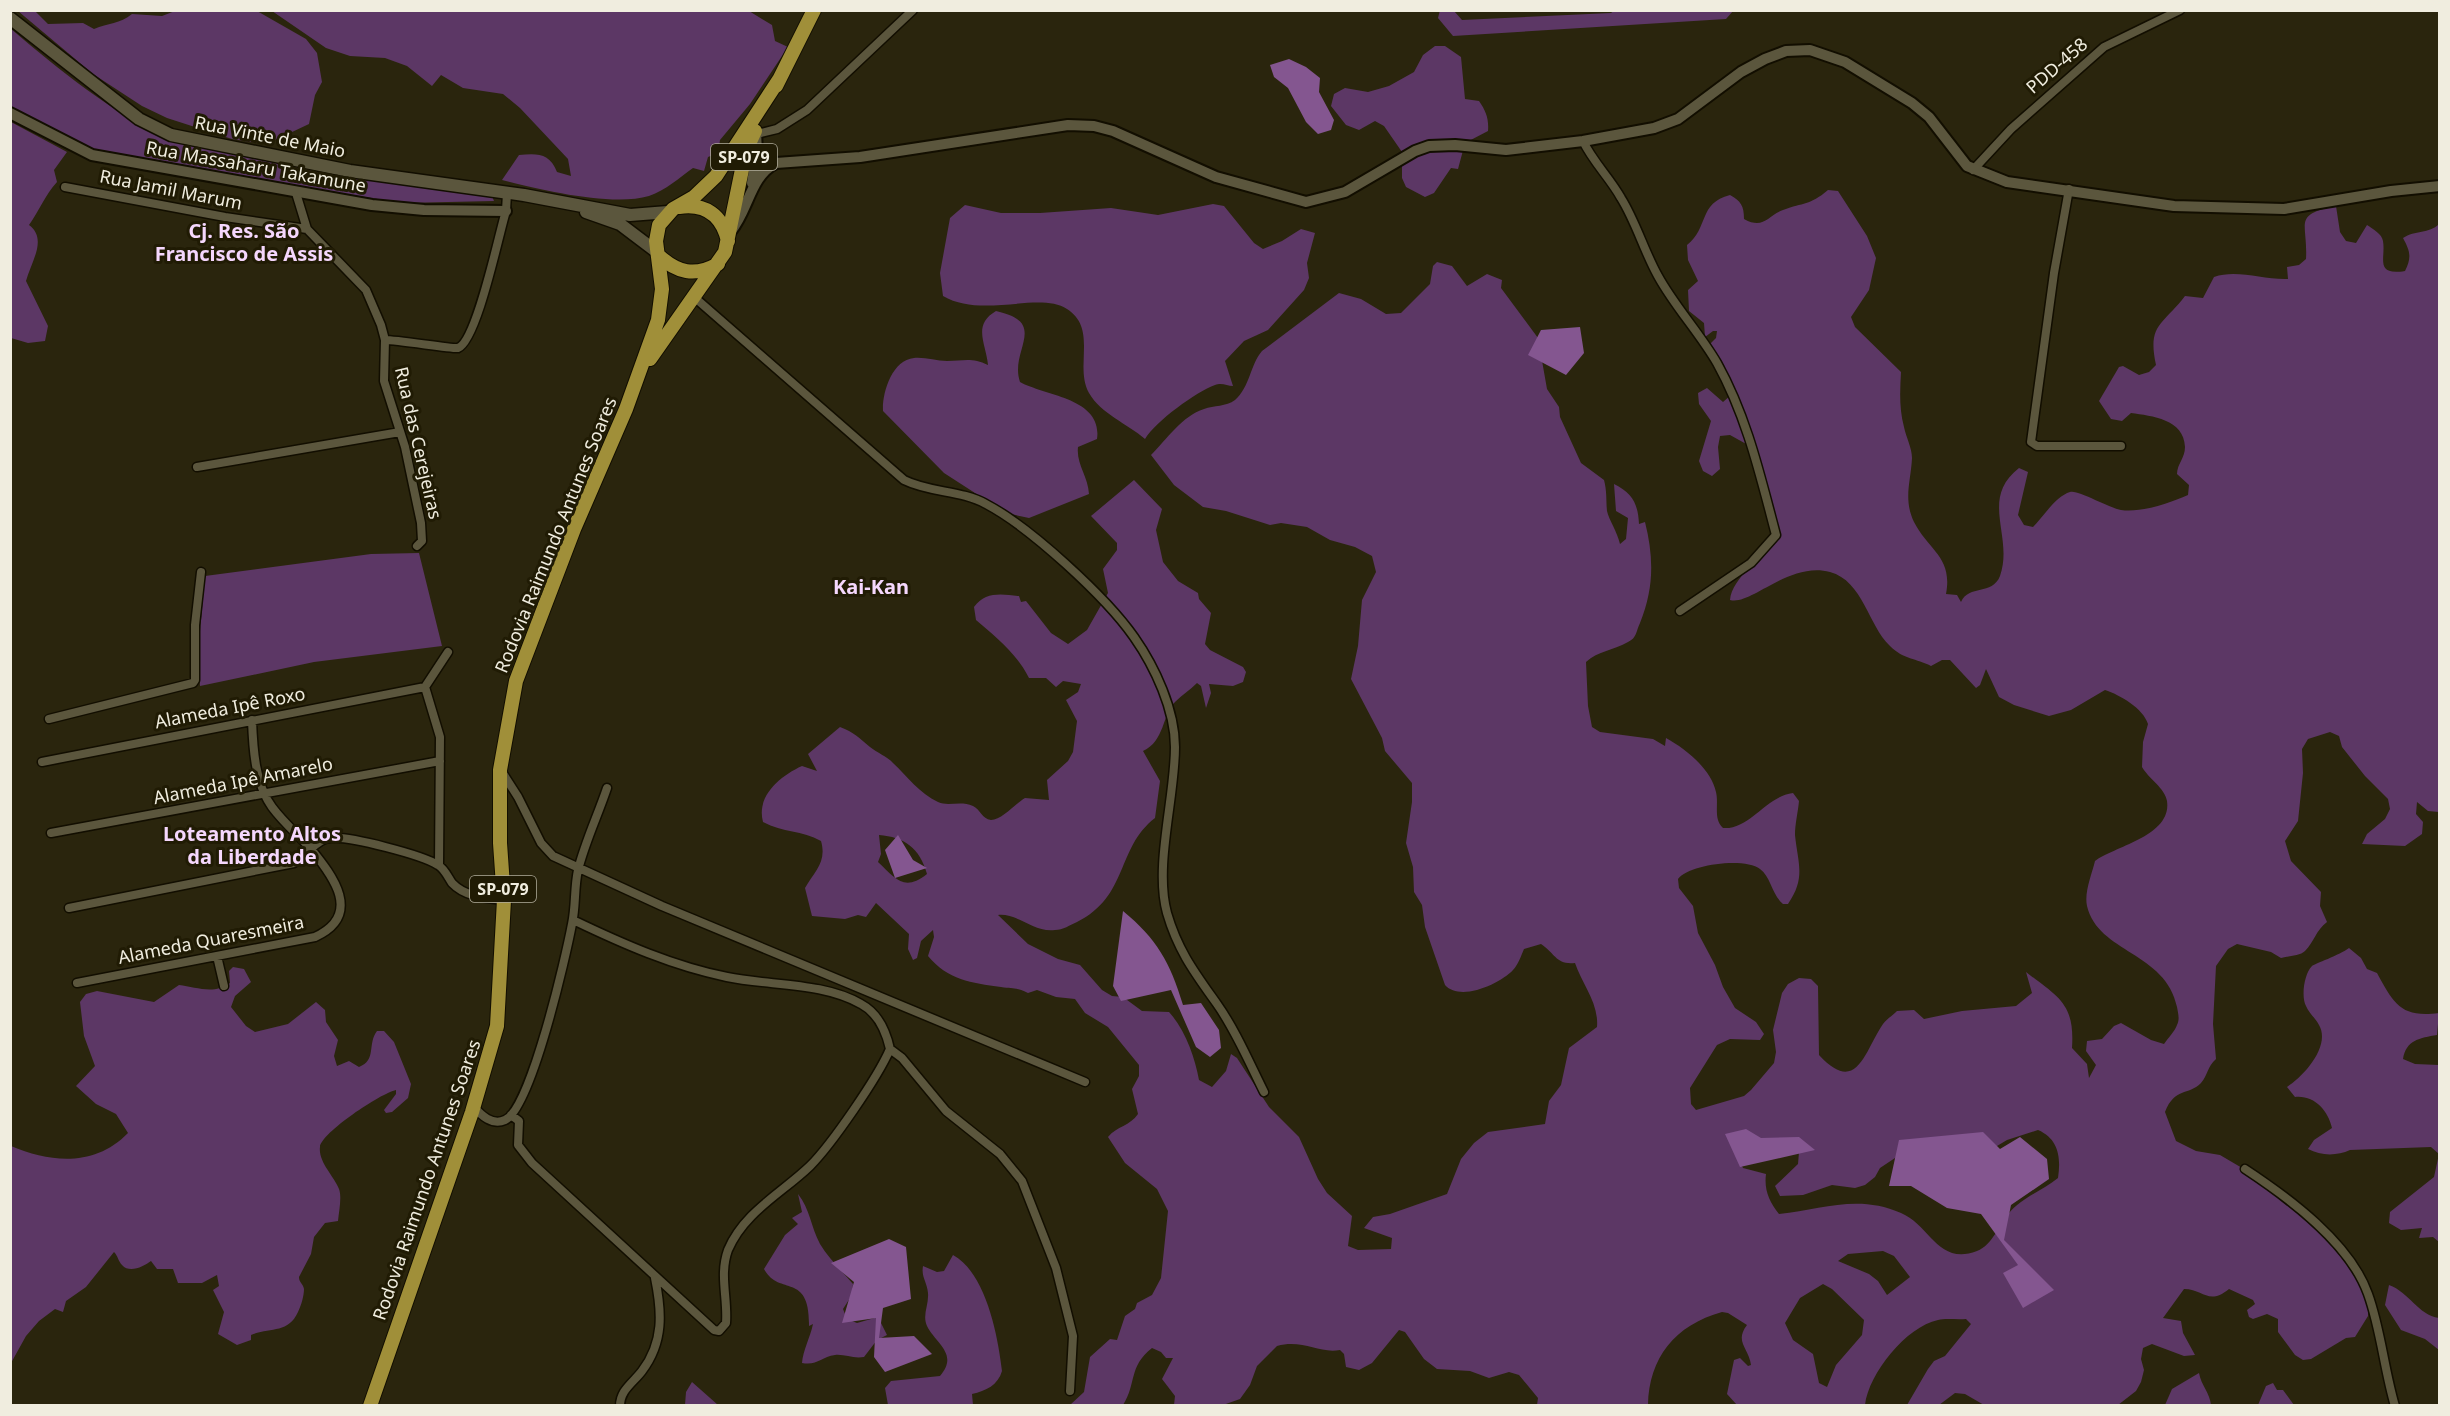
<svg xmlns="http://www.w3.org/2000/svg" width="2450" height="1416" font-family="'Noto Sans',sans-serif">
<rect width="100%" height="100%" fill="#2a250d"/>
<path fill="#5c3765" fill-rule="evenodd" d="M1440,10L1454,11L1462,20L1611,13L1615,10L1733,11L1726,19L1453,36L1438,18Z
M18,11H35L48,24L83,23L94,29C108,23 120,24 132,14L162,16L175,11H257L306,39L317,53L322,82L315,95L309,124L273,141L258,143L232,139L167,118L142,106L93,74Z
M272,11H749L772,25L775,41L788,47L750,104L720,140L718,153L708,157L704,171L693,168C679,178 666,190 649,196C613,207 540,190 502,180L519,155C537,153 550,153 557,172L571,176L568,159L520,108L503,94L463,88L441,75L432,86L407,66L385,58L350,56L326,48Z
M10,28C60,71 111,111 170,141L492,196L494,201L403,203L93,154L11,112Z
M1435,46H1445L1461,57L1465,99L1479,101C1486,111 1489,119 1488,131L1465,143L1458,169L1451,168L1434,193L1425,197L1406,187L1402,178V152L1384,126L1375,121L1359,130L1346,125L1331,106L1334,94L1345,88L1368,92L1389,86L1414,72L1423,55Z
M11,122L67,152L54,170L57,182C45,195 39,211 29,225C48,239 31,262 26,281L48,326L45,341L28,343L11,338Z
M1828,190L1838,191L1867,236L1876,258L1869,290L1851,317L1855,327L1901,372C1900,391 1899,408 1904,427C1906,437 1912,448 1912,458C1911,481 1903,499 1914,522C1929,551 1953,557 1946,594L1957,595L1961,602C1969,584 1992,596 2000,576C2014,536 1979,499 2019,468L2028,472L2018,515L2024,525L2033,527C2043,517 2056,496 2070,492C2077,489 2107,507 2121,510C2141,513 2170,503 2188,495L2189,485L2177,474C2177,464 2185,458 2185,447C2184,419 2152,416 2131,413L2122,421L2111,419L2099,401L2119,367L2123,366L2139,375L2149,372L2156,365C2147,324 2163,325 2185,296L2203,298L2214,277C2237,269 2263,280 2288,279L2287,267L2299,265L2306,259C2308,222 2292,215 2336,206L2340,232L2346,241L2356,243L2367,225C2373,229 2382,234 2383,241C2386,258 2374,276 2405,271C2412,257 2410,251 2403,238C2415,230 2429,234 2439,224V812L2428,811L2417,802L2416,814L2423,822L2422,834L2405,846L2362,844L2367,834L2385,819L2390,809L2388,799L2365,776L2342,747L2339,736L2330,732L2308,739L2302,749L2303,773L2298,821L2285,841L2291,861L2321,892L2320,906L2327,922C2316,930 2314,942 2305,951C2300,956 2288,956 2281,958L2271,952L2237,944L2228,949L2216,966L2213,1024L2216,1059C2207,1067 2208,1075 2201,1083C2188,1096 2175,1087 2165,1112L2176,1141L2196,1151L2220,1155L2254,1175L2269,1179L2327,1228L2342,1247L2360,1282L2368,1303V1316L2355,1337L2346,1338L2311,1359L2303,1360L2295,1355L2278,1332V1319L2267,1314L2253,1319L2249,1317L2247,1310L2255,1304L2253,1300L2229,1289C2208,1306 2204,1289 2184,1289L2163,1318L2181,1321L2183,1333L2195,1355L2184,1356L2152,1344L2143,1348L2141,1359L2144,1370L2141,1382L2136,1391L2118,1405H1984L1965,1394L1955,1393L1939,1405H1907L1928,1369L1934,1361L1945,1356L1971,1324L1966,1319C1957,1320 1946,1318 1938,1320C1906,1327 1869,1373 1865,1405H1737L1727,1394L1734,1360L1740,1358L1748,1366L1751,1365C1749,1348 1734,1342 1747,1325L1728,1313L1722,1312C1675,1325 1649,1358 1648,1405H1537L1538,1398L1519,1375L1509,1372L1489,1378L1470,1371L1437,1369L1424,1359L1405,1332L1399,1330L1372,1363L1359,1370L1346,1367L1344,1354L1340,1350C1319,1354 1303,1339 1277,1346L1257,1366L1250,1385L1240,1399L1223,1405H1174L1175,1396L1162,1379L1173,1358H1166L1161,1352L1152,1348C1128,1367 1137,1383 1123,1405H1070L1084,1392L1090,1357L1110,1339L1117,1340L1125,1316L1135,1309L1137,1303L1152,1295L1161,1278L1168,1211L1157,1189L1125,1163L1108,1137C1117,1126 1130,1126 1138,1114L1132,1089L1139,1076V1065L1108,1027L1085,1013L1075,999L1056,997L1037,990L1028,993C1016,987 1014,989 1001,987C971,983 948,980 928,956L934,937L933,930L921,941L917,958L913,960L908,949L909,934L876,903L866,917L858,915L845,919L812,916L805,888C815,871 827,862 821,841C802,830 783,833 763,822C756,796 780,776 802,766L817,771L808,754L840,727C854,732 859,738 870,747C877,753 887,756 893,763C907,776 920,794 938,802C949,807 960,800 973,806C980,809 982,819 991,820C1002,820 1016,803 1025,798L1049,800L1047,780L1068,761L1073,752L1077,721L1066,700L1078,692L1081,684L1063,681L1056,687L1046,678H1029C1017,654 996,637 976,620L974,607C985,591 1002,594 1019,596L1021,602L1026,601L1051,633L1068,644L1087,630L1108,593L1103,569L1117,550V543L1091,516L1134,480L1162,509L1156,530L1163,562L1178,581L1198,593L1199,599L1211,613L1205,644L1210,650L1243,667L1246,672L1243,682L1233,686L1209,684L1211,693L1206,708L1201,686L1197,683C1190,690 1182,695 1175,702C1162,715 1165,741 1143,751L1160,781L1155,818C1116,848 1129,896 1077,922C1070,925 1063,930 1055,930C1034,933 1018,913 998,915L1028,944L1058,959L1080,965L1102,990L1112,996L1123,997L1142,1011L1169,1012C1185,1029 1195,1058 1199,1080L1212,1087L1226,1071L1231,1054L1237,1058L1269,1107L1299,1137L1318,1179L1327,1193L1352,1216L1348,1246L1358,1250L1391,1249L1392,1238L1364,1228L1373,1217L1390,1214L1447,1194L1461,1159L1474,1143L1488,1132L1545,1124L1549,1101L1561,1085L1569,1048L1597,1027C1599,1003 1582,984 1575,963C1556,965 1556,954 1541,944L1524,949C1521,956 1518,965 1513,970C1500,984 1460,1002 1445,985L1425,927L1422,905L1414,892L1413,867L1406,843L1412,802V783L1385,751L1382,738L1351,679L1358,646L1362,600L1376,572L1372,556L1355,547L1330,540L1307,527L1281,523L1270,525L1226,511L1203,507L1174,485L1151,455C1167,439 1182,416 1204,409C1214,405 1226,407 1235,400C1250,387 1250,365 1262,351L1339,293L1361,299L1386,314L1401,313L1430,284L1433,266L1437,262L1452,266L1467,286L1487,274L1502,280L1501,288L1538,338L1547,389L1559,407L1560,417L1581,463L1604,480C1607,491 1606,500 1607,511C1609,520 1617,531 1620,544L1626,539L1628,518L1616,511L1614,484C1632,493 1638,503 1639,524L1645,522C1654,558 1654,588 1640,623C1636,631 1637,638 1628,642C1614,650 1598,651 1586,662L1588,706L1592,727L1600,732L1653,739L1665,746L1666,738C1686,749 1711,769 1716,792C1719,804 1713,819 1723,828C1750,830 1766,796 1793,793L1799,801C1798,812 1795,824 1795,835C1798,864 1806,878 1788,904H1783C1772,895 1771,877 1760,869C1745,857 1689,864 1678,879L1679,888L1693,906L1698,933L1715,965L1723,987L1735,1008L1756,1022L1764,1034L1760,1040L1730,1039L1717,1045L1690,1088L1691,1104L1696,1110L1744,1096L1751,1090L1774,1063L1776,1052L1773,1030L1782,993L1788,984L1799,978L1811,979L1818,986L1819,1055C1857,1096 1864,1052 1883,1024C1887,1019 1893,1015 1897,1011L1914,1010L1924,1019L1962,1011L2016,1006L2032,993L2026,972C2058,997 2075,1003 2072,1048L2087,1064L2089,1078L2096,1065L2086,1051L2087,1041L2102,1039L2114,1026L2121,1023L2151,1040L2164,1044C2168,1038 2175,1031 2177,1025C2180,1019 2178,1013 2177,1007C2166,952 2098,953 2087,906C2084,892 2092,874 2095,861C2115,846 2172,836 2167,801C2165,788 2148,778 2142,767L2143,742L2148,724C2143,708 2120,695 2105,690L2071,710L2049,716L2014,705L1999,697L1986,669L1980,685L1976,688L1950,660H1942L1931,666C1916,658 1904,660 1890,646C1868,625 1863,581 1830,572C1789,561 1751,606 1730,600C1732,577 1764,559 1773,534C1776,527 1773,514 1773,506L1764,496L1748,445L1730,435L1720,436L1718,447L1720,469L1712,476L1703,471L1699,461L1711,421L1699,404L1698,393L1707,388L1723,402L1731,395L1724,365L1708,346L1716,338L1717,331H1713L1705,337L1704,323L1689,311L1688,290L1698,281L1688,260L1687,245C1709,228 1698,203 1730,195C1741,201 1744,206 1744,219C1764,230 1767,216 1783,210C1804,202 1809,206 1828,190ZM879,835C904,837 920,848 927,874C904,892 896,879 878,862L881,854ZM2038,1130C2059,1139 2061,1158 2058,1178C2043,1190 2022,1198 2009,1213C1999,1224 1993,1245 1977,1251C1938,1266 1930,1225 1901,1213C1859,1194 1822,1209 1779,1214C1769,1201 1764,1190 1766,1174L1743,1168L1734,1150L1750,1138H1786L1799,1152L1798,1164L1775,1186L1780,1196L1803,1195L1832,1185L1855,1188L1865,1185L1875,1177L1880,1168L1898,1156L1987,1152L2007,1140ZM1883,1251L1894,1256L1910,1277L1887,1295L1878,1281L1869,1274L1838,1261L1848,1254ZM1823,1284L1832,1289L1864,1320L1862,1335L1836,1365L1827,1387L1819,1383L1813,1354L1793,1340L1785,1323L1800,1298Z
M1213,204L1224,206L1254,243L1263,249L1282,241L1301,229L1315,233L1307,263L1309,278L1304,290L1268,330L1244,341L1225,361L1233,386C1227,386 1222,382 1215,385C1196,392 1156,421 1145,439C1128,424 1101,414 1089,393C1074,366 1098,329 1067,309C1039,291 982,319 943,296L940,273L950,218L965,205L1001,213H1040L1111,208L1158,215Z
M996,311C1050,323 1009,350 1020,382C1045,396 1103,398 1097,439L1078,447C1076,464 1088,476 1089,494L1029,518L1006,513L944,473L883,411C882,393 892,360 914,358C925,357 936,361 947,361C963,361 972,357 988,365C986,343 972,325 996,311Z
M419,553L442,646L314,662L200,686L198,653L205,576L371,554Z
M2349,948L2361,958L2367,969L2377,973C2394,1004 2401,1018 2439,1013L2437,1035C2420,1038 2406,1040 2403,1059L2415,1064L2439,1065V1242L2433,1237L2419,1238L2422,1228L2401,1230L2389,1223L2390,1212L2434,1177L2439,1154L2431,1147L2350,1150C2337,1156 2321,1156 2308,1149L2314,1140L2332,1128C2328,1110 2314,1095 2295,1097L2287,1087C2304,1076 2331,1046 2319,1025C2316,1019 2309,1013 2306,1006C2301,997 2304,974 2312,966C2314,964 2340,955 2349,948Z
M233,967L244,969L251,982L235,996L231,1007L246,1026L255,1032L288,1024L316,1002L325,1010L326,1022L338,1040L334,1056L337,1066L349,1061L359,1067C377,1060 367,1044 377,1031H384L394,1042L411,1084L408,1098L392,1112L386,1113L384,1110L396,1094V1090C381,1093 321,1133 320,1147C318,1162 334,1176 339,1189C342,1197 339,1211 338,1221L325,1223L314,1237L311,1254L299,1277C299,1283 303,1283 304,1289C304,1296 301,1306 298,1312C288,1334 270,1327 251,1335V1340L237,1345L218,1334L224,1312L213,1290L219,1286L217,1275L202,1283H178L173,1269H157L151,1261C144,1266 130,1274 122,1265C118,1261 118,1256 114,1252L86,1287L66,1301L63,1312L55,1309L39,1321L26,1336L11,1363V1146C51,1163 95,1167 128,1133L116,1114L96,1104L76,1086L95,1066L84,1036L80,1002L86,994L97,991L154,1002L179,985C196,987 214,995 230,983L229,971Z
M798,1194C810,1209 811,1227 820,1244C829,1259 842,1271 853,1284L852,1295L843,1309L847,1319L857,1323L878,1317L887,1335L877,1340L864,1357C853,1359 845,1354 835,1355C821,1357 817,1366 802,1363C803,1350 810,1338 813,1324L809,1326C810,1271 779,1297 764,1269L785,1235L798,1224L792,1218L802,1212Z
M953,1255C986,1273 998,1336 1002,1371C998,1385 986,1391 972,1394L973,1405H888L885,1388L891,1381L940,1376C959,1354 936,1344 927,1326C922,1315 929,1305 928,1293C927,1282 921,1277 923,1266L937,1272L944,1271Z
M2389,1285C2409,1292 2418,1315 2439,1318V1350L2425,1339L2401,1330L2385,1305Z
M2199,1373C2201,1385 2210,1393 2211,1405H2165L2172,1389Z
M692,1382L718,1405H685L686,1392Z
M2273,1383L2277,1390H2283L2294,1405H2258L2266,1386Z"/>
<path fill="#845690" d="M1289,59L1306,67L1320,78L1319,92L1334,120L1331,130L1318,134L1306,122L1288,88L1274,77L1270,65Z
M1580,327L1584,353L1566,375L1528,355L1541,330Z
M898,835L913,860L927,868L895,878L885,850Z
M1123,911C1157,939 1170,962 1183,1005L1201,1003L1219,1030L1221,1048L1210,1057L1196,1047L1171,990L1121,1001L1113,986Z
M1746,1129L1761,1138L1799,1137L1815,1150L1740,1167L1725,1134Z
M1983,1132L2000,1149L2020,1137L2047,1159L2049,1179L2011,1205L2004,1240L2054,1290L2023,1308L2003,1273L2018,1265L1981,1214L1947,1208L1911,1186H1889L1899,1140Z
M889,1239L906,1247L911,1299L883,1308L879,1338L914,1336L932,1354L885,1372L874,1357L876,1318L842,1323L854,1282L831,1263Z"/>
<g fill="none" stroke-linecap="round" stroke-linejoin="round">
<defs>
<path id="minor" d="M757,134L777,129L807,110L913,10
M1583,141C1593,162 1610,178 1621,198C1636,222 1644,251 1658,276C1675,307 1699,332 1717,363C1747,417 1760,475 1776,535L1751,563L1680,611
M1973,170L2011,129L2104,47L2180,10
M65,187L225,217L307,229
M2069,189L2054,273L2031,442L2037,446H2121
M296,193L307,229L366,290L381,325L385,340L384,381L405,447L421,523L422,541L417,546
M694,297L904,480C930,493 961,490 986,504C1030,527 1106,597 1134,637C1155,667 1175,710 1175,747C1175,798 1154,866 1167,913C1178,951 1195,973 1217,1004C1236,1031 1249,1062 1264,1092
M385,340C398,340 453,349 458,348C477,341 499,233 506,211L507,193
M197,467L400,432
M49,719L193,683L195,680V625L201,572
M252,720C253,748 255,784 272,807C283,822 298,835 311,849C317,843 323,838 331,838C350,836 422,855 438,865C444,868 448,877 452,883C465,897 486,898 504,900
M42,762L425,687
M502,772L518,797L541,843L553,856L662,906L1085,1082
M51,833L440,761
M439,865L440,737L425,687L448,652
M69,908L294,863L311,849C333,876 363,915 315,937L77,983
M217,956L224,986
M890,1049L902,1058L946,1111L1000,1154L1022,1181L1056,1268L1073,1336L1070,1391
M474,1107C481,1115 492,1126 505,1120C531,1109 566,956 572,924C576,906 574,888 578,870C585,842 598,815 607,788
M511,1115L519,1121L518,1145L532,1163L714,1330L719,1331L726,1323C728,1298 719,1275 728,1250C744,1212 782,1193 810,1166C832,1144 878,1077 890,1049C886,1031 878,1013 861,1004C823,982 770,986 727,977C673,966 623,944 573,920
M2245,1169C2289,1198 2350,1243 2368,1294C2381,1330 2384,1369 2395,1406
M620,1406C620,1390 633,1383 642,1371C664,1342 662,1312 655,1278"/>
<path id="tertiary" d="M10,113L92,155L372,205L424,210L506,211
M756,131L757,153L776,163L860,157L1068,125L1094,126L1113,131L1216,177L1306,202L1345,192L1415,151L1429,146L1455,145L1506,150L1583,141L1654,128L1678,119L1741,72L1765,59L1786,51L1810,50L1845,62L1912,103L1929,117L1967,166L2007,182L2174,206L2284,209L2391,191L2440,186
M752,183L757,153
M731,231C749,209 750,176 776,163"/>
<path id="secondary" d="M10,18L139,119L171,135L350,171L524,195L630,215L668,212
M586,212L620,224L657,252"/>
<path id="trunk" d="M776,86L814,10
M679,207C705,203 722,215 728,241
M658,255C677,273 695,277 718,264
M650,359L725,252L746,150L755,131
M370,1406L472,1112L497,1026L504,900L500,843V770L516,681L574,529L626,409L658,320L662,289L656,241L659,225L673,209L694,197L716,176L780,78"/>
</defs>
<use href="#minor" stroke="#120e00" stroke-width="11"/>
<use href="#tertiary" stroke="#120e00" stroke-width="14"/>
<use href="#secondary" stroke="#120e00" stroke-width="15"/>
<use href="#trunk" stroke="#120e00" stroke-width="16"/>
<use href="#minor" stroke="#5b563d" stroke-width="8"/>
<use href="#tertiary" stroke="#5b563d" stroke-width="10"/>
<use href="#secondary" stroke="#5b563d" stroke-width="12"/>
<use href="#trunk" stroke="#a08f39" stroke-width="14"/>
</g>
<g text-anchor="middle" stroke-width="6" stroke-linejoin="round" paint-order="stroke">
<g fill="#201b04" stroke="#b2ae9d" stroke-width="1.5">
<rect x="711" y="144" width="66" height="26" rx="4.5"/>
<rect x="470" y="876" width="66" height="26" rx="4.5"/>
</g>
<g font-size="16" font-weight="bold" fill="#f0eddf">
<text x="744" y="163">SP-079</text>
<text x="503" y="895">SP-079</text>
</g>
<g font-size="18" fill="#f0eddf" stroke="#201b04">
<text transform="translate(2057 66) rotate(-41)" y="6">PDD-458</text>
<text transform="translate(270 137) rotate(11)" y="6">Rua Vinte de Maio</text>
<text transform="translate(256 167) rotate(10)" y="6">Rua Massaharu Takamune</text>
<text transform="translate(171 190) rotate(11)" y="6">Rua Jamil Marum</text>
<text transform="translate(418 443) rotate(77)" y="6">Rua das Cerejeiras</text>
<text transform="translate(556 535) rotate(-68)" y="6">Rodovia Raimundo Antunes Soares</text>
<text transform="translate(230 708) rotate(-11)" y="6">Alameda Ipê Roxo</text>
<text transform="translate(243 781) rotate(-11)" y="6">Alameda Ipê Amarelo</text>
<text transform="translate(211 940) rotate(-11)" y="6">Alameda Quaresmeira</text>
<text transform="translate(427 1180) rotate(-71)" y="6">Rodovia Raimundo Antunes Soares</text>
</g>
<g font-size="20" font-weight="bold" fill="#f5d7fd" stroke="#201b04">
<text x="244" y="238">Cj. Res. São<tspan x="244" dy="23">Francisco de Assis</tspan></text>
<text x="871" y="594">Kai-Kan</text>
<text x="252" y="841">Loteamento Altos<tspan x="252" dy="23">da Liberdade</tspan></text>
</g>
</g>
<rect width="2450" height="1416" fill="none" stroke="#f0eddf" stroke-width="24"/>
</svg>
